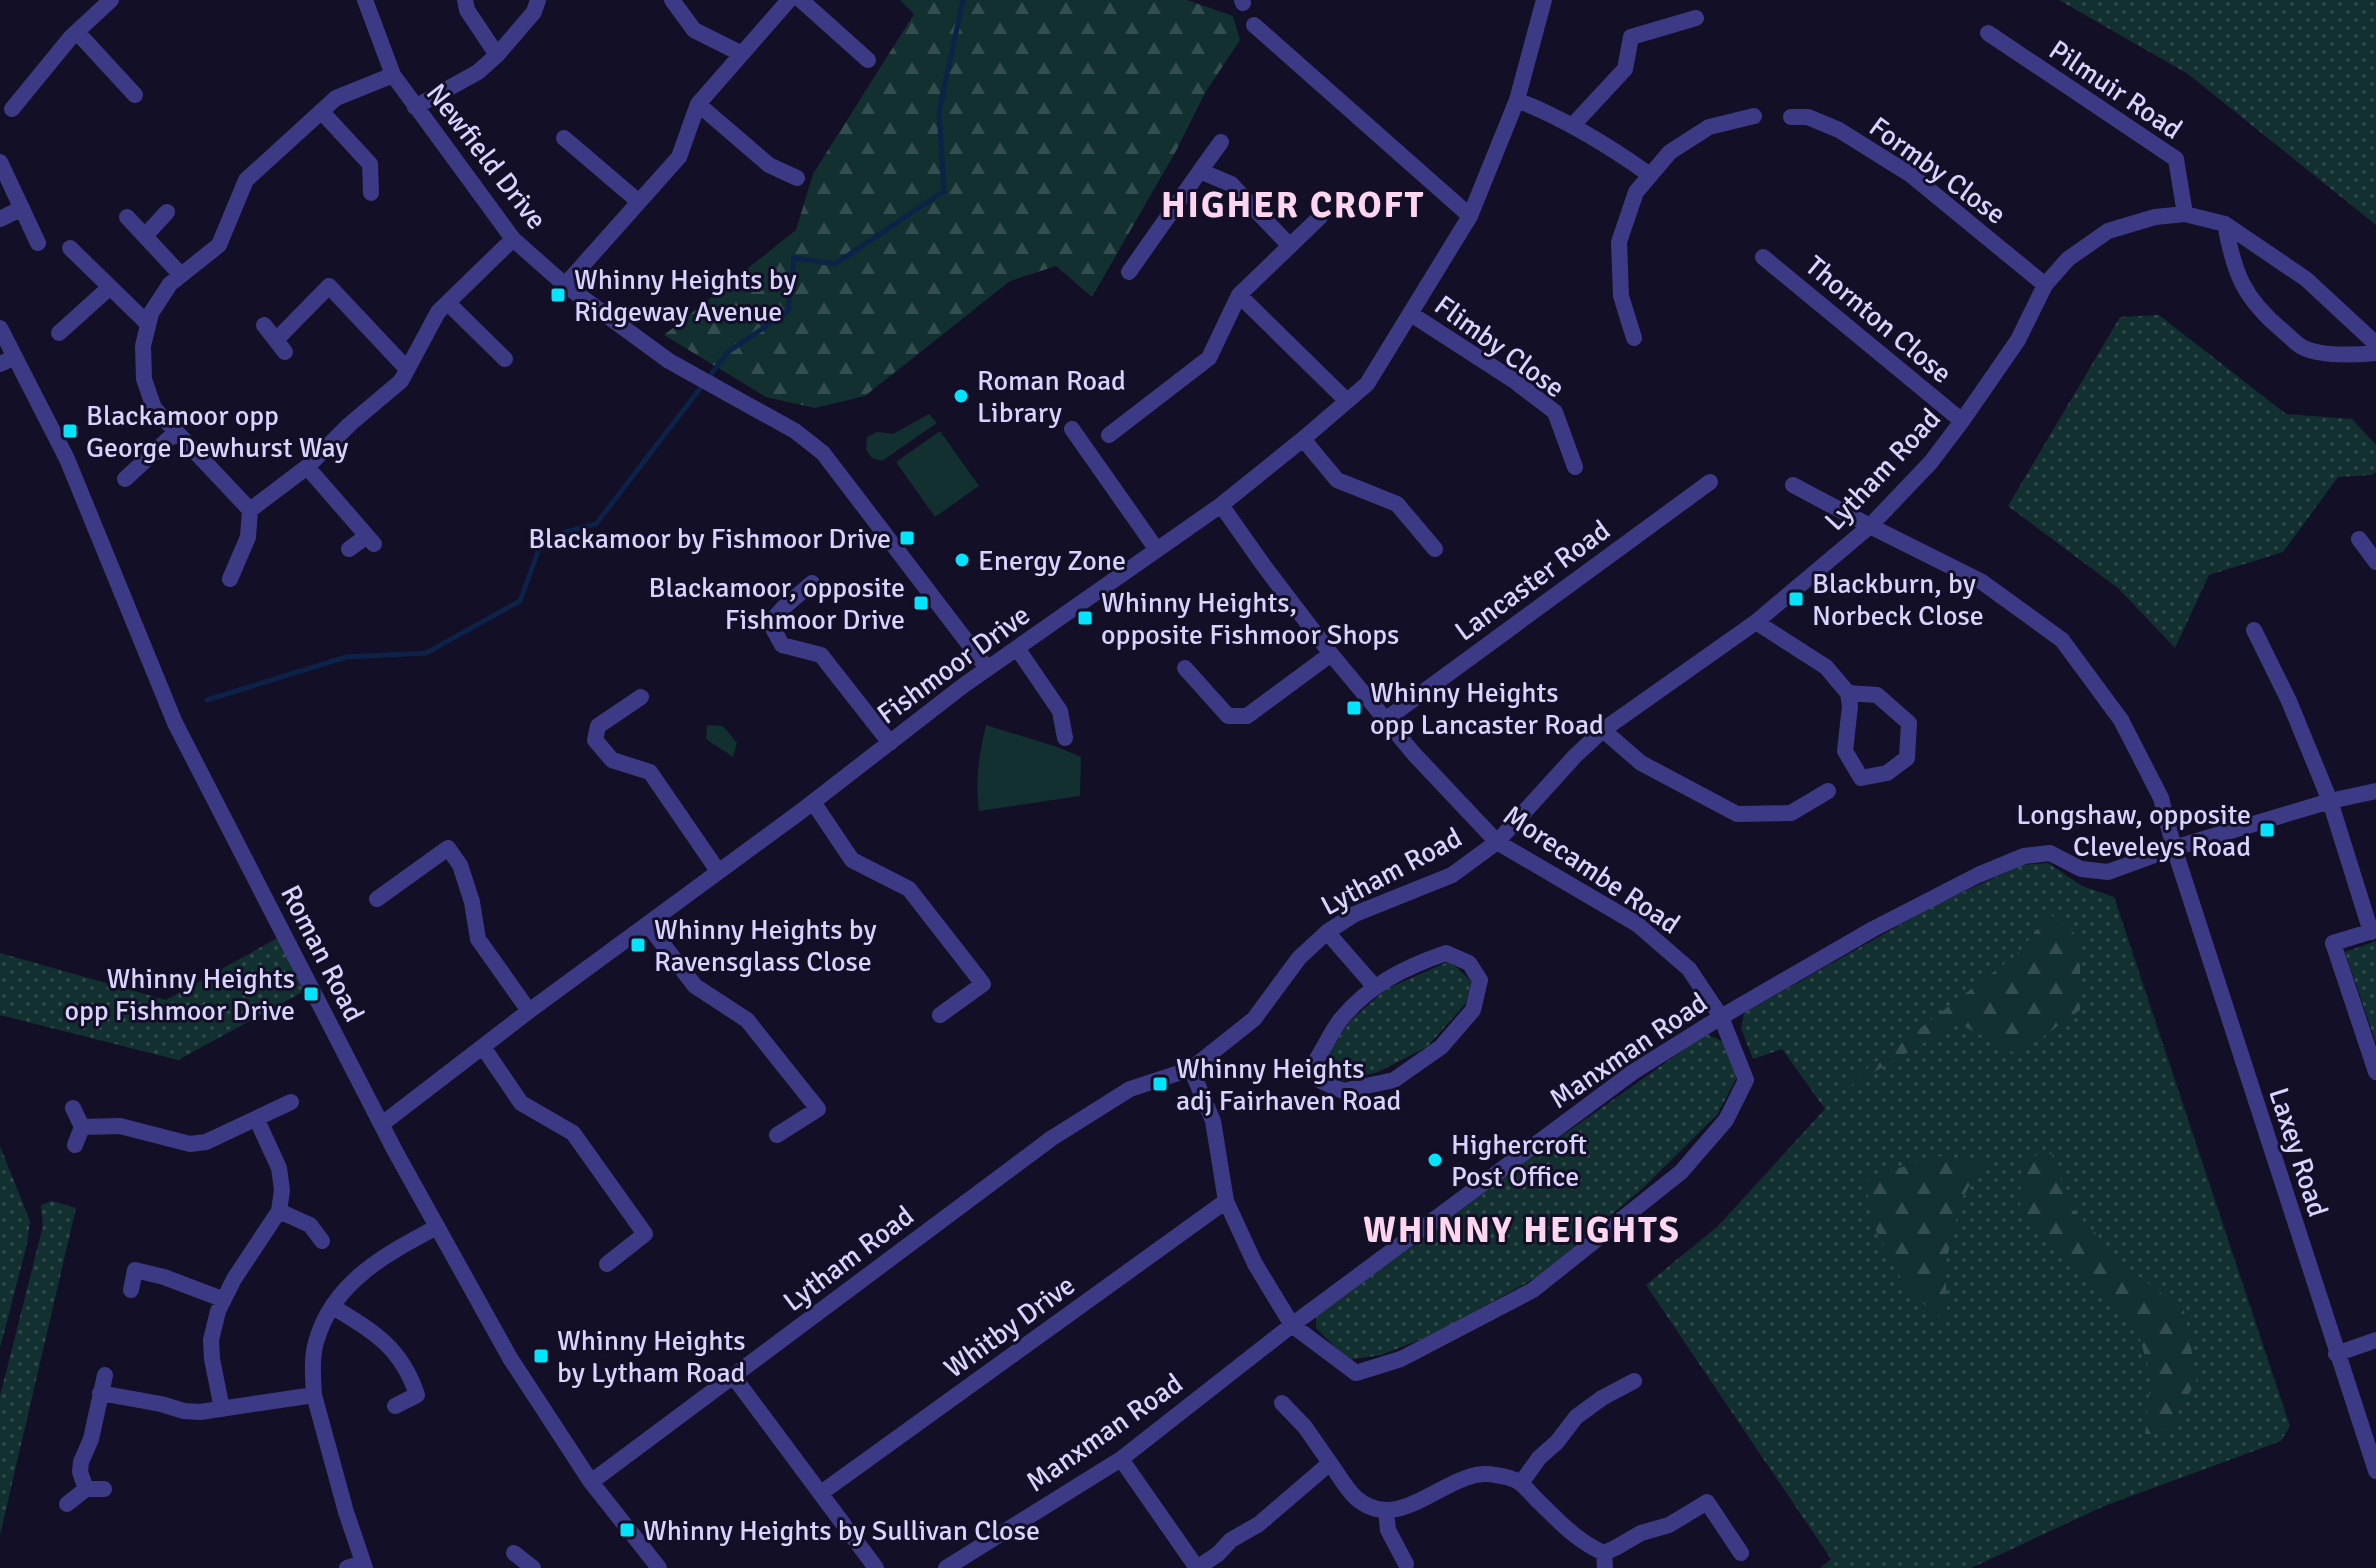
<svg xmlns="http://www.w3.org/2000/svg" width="2376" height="1568" font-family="Signika,sans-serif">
<defs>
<pattern id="grass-dots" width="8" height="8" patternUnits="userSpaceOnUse" patternTransform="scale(2)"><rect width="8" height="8" fill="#12302f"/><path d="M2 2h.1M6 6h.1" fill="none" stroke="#344d4e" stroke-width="1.8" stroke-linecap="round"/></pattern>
<pattern id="forest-firs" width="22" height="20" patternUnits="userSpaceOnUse" patternTransform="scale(2)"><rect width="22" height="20" fill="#12302f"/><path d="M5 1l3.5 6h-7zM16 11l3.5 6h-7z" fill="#344d4e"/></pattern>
</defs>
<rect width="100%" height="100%" fill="#130f26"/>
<path fill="url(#grass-dots)" d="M2059,0H2376V225L2188,74Z
M2159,315L2286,414L2352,419L2376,445V472L2372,475L2338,477L2283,552L2209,575L2175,648L2119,589L2008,506L2120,317Z
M2048,863L2082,886L2114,897L2290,1426L2281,1441L2104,1506L1971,1568H1820L1831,1559L1646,1285L1718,1226L1825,1109L1782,1049L1753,1059L1741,1028L1744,1013L1933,906L2022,865Z
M281,936L308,989L178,1060L0,1015V953L166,1000Z
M2376,941V1043L2345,952Z
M1450,961L1471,981L1466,1003L1427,1047L1378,1072L1343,1081L1326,1070L1327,1054L1350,1021L1386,989Z
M1706,1034L1724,1042L1738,1075L1717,1115L1643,1188L1539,1276L1432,1335L1381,1355L1348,1360L1316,1328V1316L1519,1166Z
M0,1146L30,1221L27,1244L0,1348Z
M52,1201L76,1208L0,1535V1396L43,1226L41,1205Z"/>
<path fill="url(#forest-firs)" d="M900,0H1187L1233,16L1240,40L1205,93L1176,151L1092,297L1056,266L1010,281L865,396L815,408L766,397L664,335L796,230L813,174L914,14Z
M2050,914L2080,938V1010L2018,1055L1958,1023L1826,1100L2016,955Z
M2049,1147L2071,1207L2126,1266L2184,1311L2197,1379L2170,1428L2145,1436L2151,1375L2136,1327L2020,1213L2021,1165Z
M1936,1156L1985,1160L1961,1200L1945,1266L1948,1324L1907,1290L1871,1221L1866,1179Z"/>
<path fill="#12302f" d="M929,414L937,423L882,461L872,458L866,450L867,437L877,432L893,434Z
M940,431L979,486L935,517L896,462Z
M707,725L723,726L737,743L733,757L706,739Z
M986,725L1057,747L1081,757L1080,796L979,811C975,779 979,756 986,725Z"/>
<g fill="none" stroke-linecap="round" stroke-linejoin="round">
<path stroke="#0c2248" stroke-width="5" d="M207,700L346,657L426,653L520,601L543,538L596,524L728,352L788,311L794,258L835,264L944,191L939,112L963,0"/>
<path stroke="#3d3a85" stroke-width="16" d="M365,0L393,75L513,239L565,285L669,361L795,431L823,453L987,668
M465,0L467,10L497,55
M672,0L694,30L742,54
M801,0L868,60
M1242,0L1243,3
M1254,25L1470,216
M77,32L135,95
M1988,33L2176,159L2185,214
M393,75L336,98L246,180L219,245L170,284L151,313L143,346L144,379L154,408L250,510L307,467L350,424L401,381L438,312L513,239
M1517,100C1566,119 1608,145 1650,175
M698,104L769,165L797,178
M415,107L478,72L497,55L534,12L538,0
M12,109L71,37L111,0
M321,111L370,164L371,193
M1791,117H1808L1839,130L1911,175L2045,285
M1573,125L1625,69L1631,37L1696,18
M564,138L639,202
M1221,142L1200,171L1231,184L1290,246
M0,162L38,243
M127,217L181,275
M1320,217L1239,295L1347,401
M0,219L22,208
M2225,224C2234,273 2243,298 2283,331C2289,336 2295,343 2302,347C2321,357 2355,355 2376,353
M145,236L167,212
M70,248L148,324
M1763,257L1962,421
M1129,272L1200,171
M565,285L679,157L698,104L789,0
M448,303L505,359
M1411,314L1513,380L1555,412L1575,467
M264,325L285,352
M0,328L67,459L175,723L395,1151L510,1358L591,1482L659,1568
M59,333L110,287
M1634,338L1621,296L1619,242L1636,192L1670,152L1709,127L1754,116
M276,340L329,286L407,369
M0,364L15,357
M1072,429L1157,550
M1109,435L1209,358L1239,295
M1303,439L1337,480L1397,504L1435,549
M307,467L374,544
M125,479L176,432
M1793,485L1870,526L1982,582L2062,640L2121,720L2161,798L2174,848L2376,1471
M2359,539L2376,562
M349,549L367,536
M230,579L248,537L250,510
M812,583L783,608L770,623L782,645L821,655L890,743
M1756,622L1826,667L1848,693L1850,706L1845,751L1861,778L1887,773L1907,758L1909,723L1877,695L1848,693
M2254,630L2289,701L2330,801L2371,932
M1017,648L1060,711L1065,738
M1185,668L1228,716H1247L1331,654
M641,697L598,726L595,740L612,760L650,772L718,871
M1385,720L1710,482
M1603,730L1641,763L1737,814L1791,813L1828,791
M813,802L852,860L909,889L983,984L940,1015
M377,899L448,848L460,865L472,902L478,939L529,1011
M648,925L695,986L747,1020L818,1109L777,1135
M2376,930L2333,943L2376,1072
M1327,932L1374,986
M1446,953L1469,963L1480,980L1473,1010L1441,1047L1394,1080L1343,1091L1321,1081L1315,1062C1324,1048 1331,1032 1341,1019C1369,985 1405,967 1446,953Z
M483,1047L521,1103L573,1133L645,1234L607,1264
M1191,1069L1213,1121L1226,1201L1255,1264L1292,1325L1356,1373L1401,1359L1533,1290L1681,1172L1726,1120L1746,1080L1721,1017L1689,969L1637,924L1497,842L1414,754L1331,654L1264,566L1221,505
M73,1108L82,1127L75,1145
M382,1124L529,1011L800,812L964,685L1221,505L1303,439L1367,384L1470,216L1517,100L1544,0
M82,1127L120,1126L190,1144L206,1142L291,1102
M279,1211L310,1225L322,1241
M131,1290L135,1270L164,1277L222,1299
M333,1307C374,1332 401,1347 417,1395L395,1406
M2336,1354L2376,1340
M733,1376L876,1568
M100,1393L161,1404L184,1411L200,1412L314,1395
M1282,1403L1305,1427L1330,1463
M222,1409L212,1359L211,1340L218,1311L234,1279L279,1211L282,1190L279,1168L257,1120
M1121,1459L1197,1568L1218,1554L1231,1540L1259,1524L1330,1463C1338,1474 1346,1489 1356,1498C1402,1538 1449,1465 1495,1475C1503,1476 1512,1478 1519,1482C1525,1486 1531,1494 1536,1499C1558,1520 1576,1541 1604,1553L1605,1568
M591,1482L1052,1138L1130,1089L1191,1069L1254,1019L1299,958L1327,932L1355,914L1452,875L1497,842L1575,756L1603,730L1756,622L1870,526L1931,462L1962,421L2018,340L2045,285L2068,259L2108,231L2155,217L2185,214L2225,224L2306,279L2376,344
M1521,1483L1539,1458L1557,1442L1576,1417L1602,1398L1634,1381
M86,1489L80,1472L81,1462L91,1439L105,1375
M821,1493L1226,1201
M67,1504L86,1489H104
M1386,1510L1388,1530L1406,1564
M514,1553L533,1568
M1604,1553L1617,1547L1641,1533L1669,1525L1707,1502L1741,1553
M347,1568L363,1563
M365,1568L346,1512L314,1395C313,1377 311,1356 317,1339C334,1281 388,1253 437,1227
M946,1568L1121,1459L1292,1325L1633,1072L1721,1017L1873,929L1978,875L2024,856L2050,853L2081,869L2108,872L2174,848L2330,801L2376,791"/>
</g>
<g fill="#00e5ff" stroke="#130f26" stroke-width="3">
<rect x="550" y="287" width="16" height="16" rx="4"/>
<circle cx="961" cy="396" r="8"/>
<rect x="62" y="423" width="16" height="16" rx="4"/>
<rect x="899" y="530" width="16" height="16" rx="4"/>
<circle cx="962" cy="560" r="8"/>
<rect x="1788" y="591" width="16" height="16" rx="4"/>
<rect x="913" y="595" width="16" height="16" rx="4"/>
<rect x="1077" y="610" width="16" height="16" rx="4"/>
<rect x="1346" y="700" width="16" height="16" rx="4"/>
<rect x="2259" y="822" width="16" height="16" rx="4"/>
<rect x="630" y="937" width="16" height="16" rx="4"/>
<rect x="303" y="986" width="16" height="16" rx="4"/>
<rect x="1152" y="1076" width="16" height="16" rx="4"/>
<circle cx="1435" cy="1160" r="8"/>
<rect x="533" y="1348" width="16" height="16" rx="4"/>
<rect x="619" y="1522" width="16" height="16" rx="4"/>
</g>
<g text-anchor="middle" stroke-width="6" stroke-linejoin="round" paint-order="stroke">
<g font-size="28" fill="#d9d4ff" stroke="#130f26">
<text transform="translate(2116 89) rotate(34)" y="10">Pilmuir Road</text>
<text transform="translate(487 156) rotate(52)" y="10">Newfield Drive</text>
<text transform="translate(1938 170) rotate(36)" y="10">Formby Close</text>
<text transform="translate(1879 319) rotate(40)" y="10">Thornton Close</text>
<text transform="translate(1500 346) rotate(36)" y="10">Flimby Close</text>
<text transform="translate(1882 469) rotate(-47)" y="10">Lytham Road</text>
<text transform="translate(1532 580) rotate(-36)" y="10">Lancaster Road</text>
<text transform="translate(953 664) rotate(-36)" y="10">Fishmoor Drive</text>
<text transform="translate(1592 869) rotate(34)" y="10">Morecambe Road</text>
<text transform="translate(1391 871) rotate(-28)" y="10">Lytham Road</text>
<text transform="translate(323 953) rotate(63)" y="10">Roman Road</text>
<text transform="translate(1628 1050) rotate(-34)" y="10">Manxman Road</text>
<text transform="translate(2299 1152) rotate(72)" y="10">Laxey Road</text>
<text transform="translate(848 1258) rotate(-37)" y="10">Lytham Road</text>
<text transform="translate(1009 1326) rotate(-36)" y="10">Whitby Drive</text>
<text transform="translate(1104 1432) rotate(-35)" y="10">Manxman Road</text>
</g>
<g font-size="28" fill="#d9d4ff" stroke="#130f26" text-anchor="start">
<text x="574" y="289">Whinny Heights by<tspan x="574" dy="32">Ridgeway Avenue</tspan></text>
<text x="977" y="390">Roman Road<tspan x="977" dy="32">Library</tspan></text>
<text x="86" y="425">Blackamoor opp<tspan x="86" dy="32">George Dewhurst Way</tspan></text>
<text x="891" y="548" text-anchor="end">Blackamoor by Fishmoor Drive</text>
<text x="978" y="570">Energy Zone</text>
<text x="1812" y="593">Blackburn, by<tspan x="1812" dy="32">Norbeck Close</tspan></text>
<text x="905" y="597" text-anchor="end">Blackamoor, opposite<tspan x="905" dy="32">Fishmoor Drive</tspan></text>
<text x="1101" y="612">Whinny Heights,<tspan x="1101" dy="32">opposite Fishmoor Shops</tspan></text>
<text x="1370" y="702">Whinny Heights<tspan x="1370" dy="32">opp Lancaster Road</tspan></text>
<text x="2251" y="824" text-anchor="end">Longshaw, opposite<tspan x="2251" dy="32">Cleveleys Road</tspan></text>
<text x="654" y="939">Whinny Heights by<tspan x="654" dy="32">Ravensglass Close</tspan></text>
<text x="295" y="988" text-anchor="end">Whinny Heights<tspan x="295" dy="32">opp Fishmoor Drive</tspan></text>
<text x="1176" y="1078">Whinny Heights<tspan x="1176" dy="32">adj Fairhaven Road</tspan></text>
<text x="1451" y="1154">Highercroft<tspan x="1451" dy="32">Post Office</tspan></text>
<text x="557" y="1350">Whinny Heights<tspan x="557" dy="32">by Lytham Road</tspan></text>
<text x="643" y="1540">Whinny Heights by Sullivan Close</text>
</g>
<g font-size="36" font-weight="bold" letter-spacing="2" fill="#ffd6f0" stroke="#130f26">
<text x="1293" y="217">HIGHER CROFT</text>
<text x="1522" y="1242">WHINNY HEIGHTS</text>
</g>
</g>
</svg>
